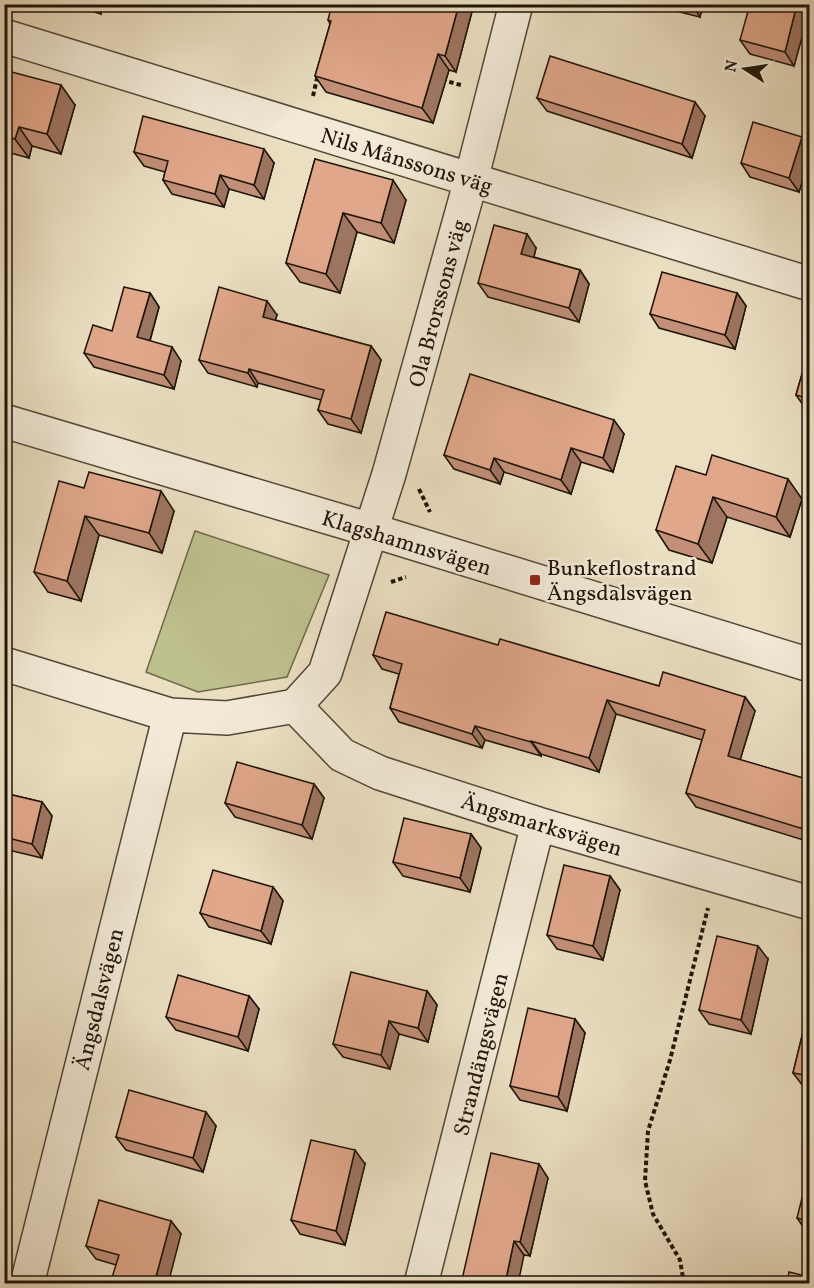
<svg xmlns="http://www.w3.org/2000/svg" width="814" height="1288" font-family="Vollkorn,serif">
<rect width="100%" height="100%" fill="#ebdfc2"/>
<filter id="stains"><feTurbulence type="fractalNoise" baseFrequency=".00333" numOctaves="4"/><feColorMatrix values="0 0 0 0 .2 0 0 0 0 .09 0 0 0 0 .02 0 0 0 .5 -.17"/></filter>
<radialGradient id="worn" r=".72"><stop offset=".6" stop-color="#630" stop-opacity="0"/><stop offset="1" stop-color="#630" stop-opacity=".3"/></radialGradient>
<path fill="#bec08e" stroke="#6e6a4c" stroke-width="1.5" d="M195,531L329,575L287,677L198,692L146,672Z"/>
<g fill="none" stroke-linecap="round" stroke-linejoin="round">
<defs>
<path id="minor" d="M4,36L810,284
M4,664L170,715L227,718L295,706L325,673L389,474L471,180L516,4
M295,706L342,755L380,773L538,824L810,903
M27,1284L170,715
M421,1284L538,824"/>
<path id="tertiary" d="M4,421L371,530L810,665"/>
</defs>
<use href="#minor" stroke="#514738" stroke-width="36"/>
<use href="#tertiary" stroke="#514738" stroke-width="36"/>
<path stroke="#1e140a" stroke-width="4" stroke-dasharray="4.5 3" stroke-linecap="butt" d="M442,80L461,85
M313,96L318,74
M419,489L430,512
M391,582L406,577
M684,1284L680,1260L653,1214L645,1181L648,1131L670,1060L708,908"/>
<use href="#minor" stroke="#f2ead7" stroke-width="33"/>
<use href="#tertiary" stroke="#f2ead7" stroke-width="33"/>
</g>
<path fill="#c29078" stroke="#1e140a" stroke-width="1.5" d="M69,4H104L101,14Z
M474,4L456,72L449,70L433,123L326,92L315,76L330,24L328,20Z
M655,4H703L700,17L656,6Z
M810,4V8L794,66L750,54L740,40Z
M4,70L75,105L61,154L32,146L29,158L7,152L4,161Z
M537,98L705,116L692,158L547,111Z
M802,137L810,148V157L799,192L750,177L741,163Z
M134,152L274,163L264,199L229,189L224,207L172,194L163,180L165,172L144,166Z
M315,159L406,200L394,243L357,232L340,293L300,282L286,263Z
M536,248L534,257L580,270L589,284L579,322L488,297L478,283Z
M150,293L159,307L150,341L181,361L174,389L94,367L84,353L112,331Z
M737,293L746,306L735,349L659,328L650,314Z
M277,315L275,320L371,346L381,360L361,433L328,424L318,410L321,400L258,383L257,387L208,373L199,360Z
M810,346V410L806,409L796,395Z
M624,434L613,472L581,462L571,494L504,472L500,484L454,469L444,455Z
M706,475L802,499L790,537L727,517L712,563L669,550L656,530Z
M84,488L174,511L162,553L99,535L81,601L48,592L34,572Z
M498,645L659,686L745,697L755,711L740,760L810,780V842L696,807L686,793L702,740L616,714L599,772L541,754V756L485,740L482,748L399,722L390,708L399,674L382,669L373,655Z
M314,784L324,798L312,839L235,817L225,803Z
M4,793L42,802L52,816L42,858L4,849Z
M471,834L481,848L470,892L403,876L393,862Z
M610,876L620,890L603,960L557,949L547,935Z
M273,887L283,901L271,944L209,927L200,913Z
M768,959L751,1034L709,1024L699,1010Z
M427,991L437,1005L428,1042L399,1034L390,1069L343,1057L333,1044Z
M249,996L259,1009L248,1051L176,1030L166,1017Z
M810,1003V1088L803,1086L793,1073Z
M575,1019L585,1033L567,1111L520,1100L510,1086Z
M216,1126L203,1172L126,1150L116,1137Z
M365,1164L345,1245L300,1234L291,1220Z
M548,1178L530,1256L524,1255L461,1284Z
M810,1192V1237L797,1218Z
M171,1221L181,1234L116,1265L96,1259L86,1246Z"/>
<path fill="#9e7561" stroke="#1e140a" stroke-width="1.5" d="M94,4H104L101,14Z
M459,4H474L456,72L445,56Z
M691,4H703L700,17Z
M797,4H810V8L794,66L785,52Z
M438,54L449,70L433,123L422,108Z
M61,85L75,105L61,154L47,134Z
M695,102L705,116L692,158L682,144Z
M19,127L32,146L29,158L15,139Z
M802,137L810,148V157L799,192L789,178Z
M4,149L7,152L4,161Z
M264,149L274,163L264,199L254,185Z
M220,175L229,189L224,207L215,194Z
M393,180L406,200L394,243L381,223Z
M343,213L357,232L340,293L326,274Z
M527,234L536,248L531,268L521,254Z
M580,270L589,284L579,322L569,308Z
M150,293L159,307L147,351L137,337Z
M737,293L746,306L735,349L725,335Z
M267,301L277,315L272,331L263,317Z
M371,346L381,360L361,433L351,419Z
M172,347L181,361L174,389L164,375Z
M249,369L258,383L257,387L248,373Z
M614,420L624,434L613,472L603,458Z
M571,448L581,462L571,494L561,480Z
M494,458L504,472L500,484L490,470Z
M788,479L802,499L790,537L776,517Z
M161,491L174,511L162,553L149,533Z
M713,497L727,517L712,563L698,544Z
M85,516L99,535L81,601L67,581Z
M745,697L755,711L737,770L728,756Z
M607,700L616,714L599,772L589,758Z
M475,726L485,740L482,748L472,734Z
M531,741L541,754V756L531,742Z
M314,784L324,798L312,839L302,825Z
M42,802L52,816L42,858L32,844Z
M471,834L481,848L470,892L460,878Z
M610,876L620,890L603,960L593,946Z
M273,887L283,901L271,944L261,931Z
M758,946L768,959L751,1034L741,1020Z
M427,991L437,1005L428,1042L418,1028Z
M249,996L259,1009L248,1051L238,1037Z
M575,1019L585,1033L567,1111L558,1097Z
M389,1021L399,1034L390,1069L381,1055Z
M206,1112L216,1126L203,1172L193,1158Z
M355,1150L365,1164L345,1245L336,1231Z
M539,1164L548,1178L530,1256L520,1242Z
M171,1221L181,1234L168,1284H154Z
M514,1241L524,1255L518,1284H505Z"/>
<path fill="#e1a78b" stroke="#1e140a" stroke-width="1.5" d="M332,4H459L445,56L438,54L422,108L315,76L331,21L328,20Z
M750,4H797L785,52L740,40Z
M550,56L695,102L682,144L537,98Z
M4,70L61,85L47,134L19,127L15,139L4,136Z
M143,116L264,149L254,185L220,175L215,194L163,180L168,161L134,152Z
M753,122L802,137L789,178L741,163Z
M315,159L393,180L381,223L343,213L326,274L286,263Z
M494,225L527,234L521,254L580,270L569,308L478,283Z
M662,272L737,293L725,335L650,314Z
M124,287L150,293L137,337L172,347L164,375L84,353L93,325L112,331Z
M219,287L267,301L263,317L371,346L351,419L318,410L324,390L249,369L248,373L199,360Z
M810,346V399L796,395Z
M470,374L614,420L603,458L571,448L561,480L494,458L490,470L444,455Z
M712,455L788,479L776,517L713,497L698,544L656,530L676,466L706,475Z
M89,472L161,491L149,533L85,516L67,581L34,572L59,481L84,488Z
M386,612L498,645L500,639L659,686L663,672L745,697L728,756L810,780V831L686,793L705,730L607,700L589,758L531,741V742L475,726L472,734L390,708L402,664L373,655Z
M237,762L314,784L302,825L225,803Z
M4,793L42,802L32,844L4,837Z
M404,818L471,834L460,878L393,862Z
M564,865L610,876L593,946L547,935Z
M213,870L273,887L261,931L200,913Z
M717,936L758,946L741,1020L699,1010Z
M351,972L427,991L418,1028L389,1021L381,1055L333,1044Z
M178,975L249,996L238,1037L166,1017Z
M810,1003V1076L793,1073Z
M528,1008L575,1019L558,1097L510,1086Z
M129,1090L206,1112L193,1158L116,1137Z
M311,1140L355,1150L336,1231L291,1220Z
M491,1153L539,1164L520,1242L514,1241L505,1284H461Z
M804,1190L810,1192V1222L797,1218Z
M99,1200L171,1221L154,1284H110L119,1255L86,1246Z
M789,1272L810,1277V1284H787Z"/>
<rect fill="#8f2418" stroke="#f2ead7" stroke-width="2" x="529" y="574" width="12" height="12" rx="3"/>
<g text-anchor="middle" stroke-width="5" stroke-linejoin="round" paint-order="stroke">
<g font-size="22" fill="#1e140a" stroke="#f2ead7">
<text transform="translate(407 160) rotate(17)" y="8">Nils Månssons väg</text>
<text transform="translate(437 303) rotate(-75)" y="8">Ola Brorssons väg</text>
<text transform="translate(407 542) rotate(17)" y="8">Klagshamnsvägen</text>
<text transform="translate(542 824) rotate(17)" y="8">Ängsmarksvägen</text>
<text transform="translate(98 999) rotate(-76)" y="8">Ängsdalsvägen</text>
<text transform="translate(480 1054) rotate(-76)" y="8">Strandängsvägen</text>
</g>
<g font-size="22" fill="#1e140a" stroke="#f2ead7" text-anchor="start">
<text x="547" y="575">Bunkeflostrand<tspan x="547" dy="25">Ängsdalsvägen</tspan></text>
</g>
</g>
<rect width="814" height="1288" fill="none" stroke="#ebdfc2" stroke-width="24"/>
<rect x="6" y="6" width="802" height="1276" fill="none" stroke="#1e140a" stroke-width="3"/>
<rect x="12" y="12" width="790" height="1264" fill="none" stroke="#1e140a" stroke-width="1.5"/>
<g transform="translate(745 69) rotate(282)" stroke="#f2ead7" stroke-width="4.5" paint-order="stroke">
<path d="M0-4.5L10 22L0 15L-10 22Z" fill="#1e140a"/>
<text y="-9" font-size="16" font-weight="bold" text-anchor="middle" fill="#1e140a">N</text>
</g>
<rect width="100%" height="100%" filter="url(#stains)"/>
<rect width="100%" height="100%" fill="url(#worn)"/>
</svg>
